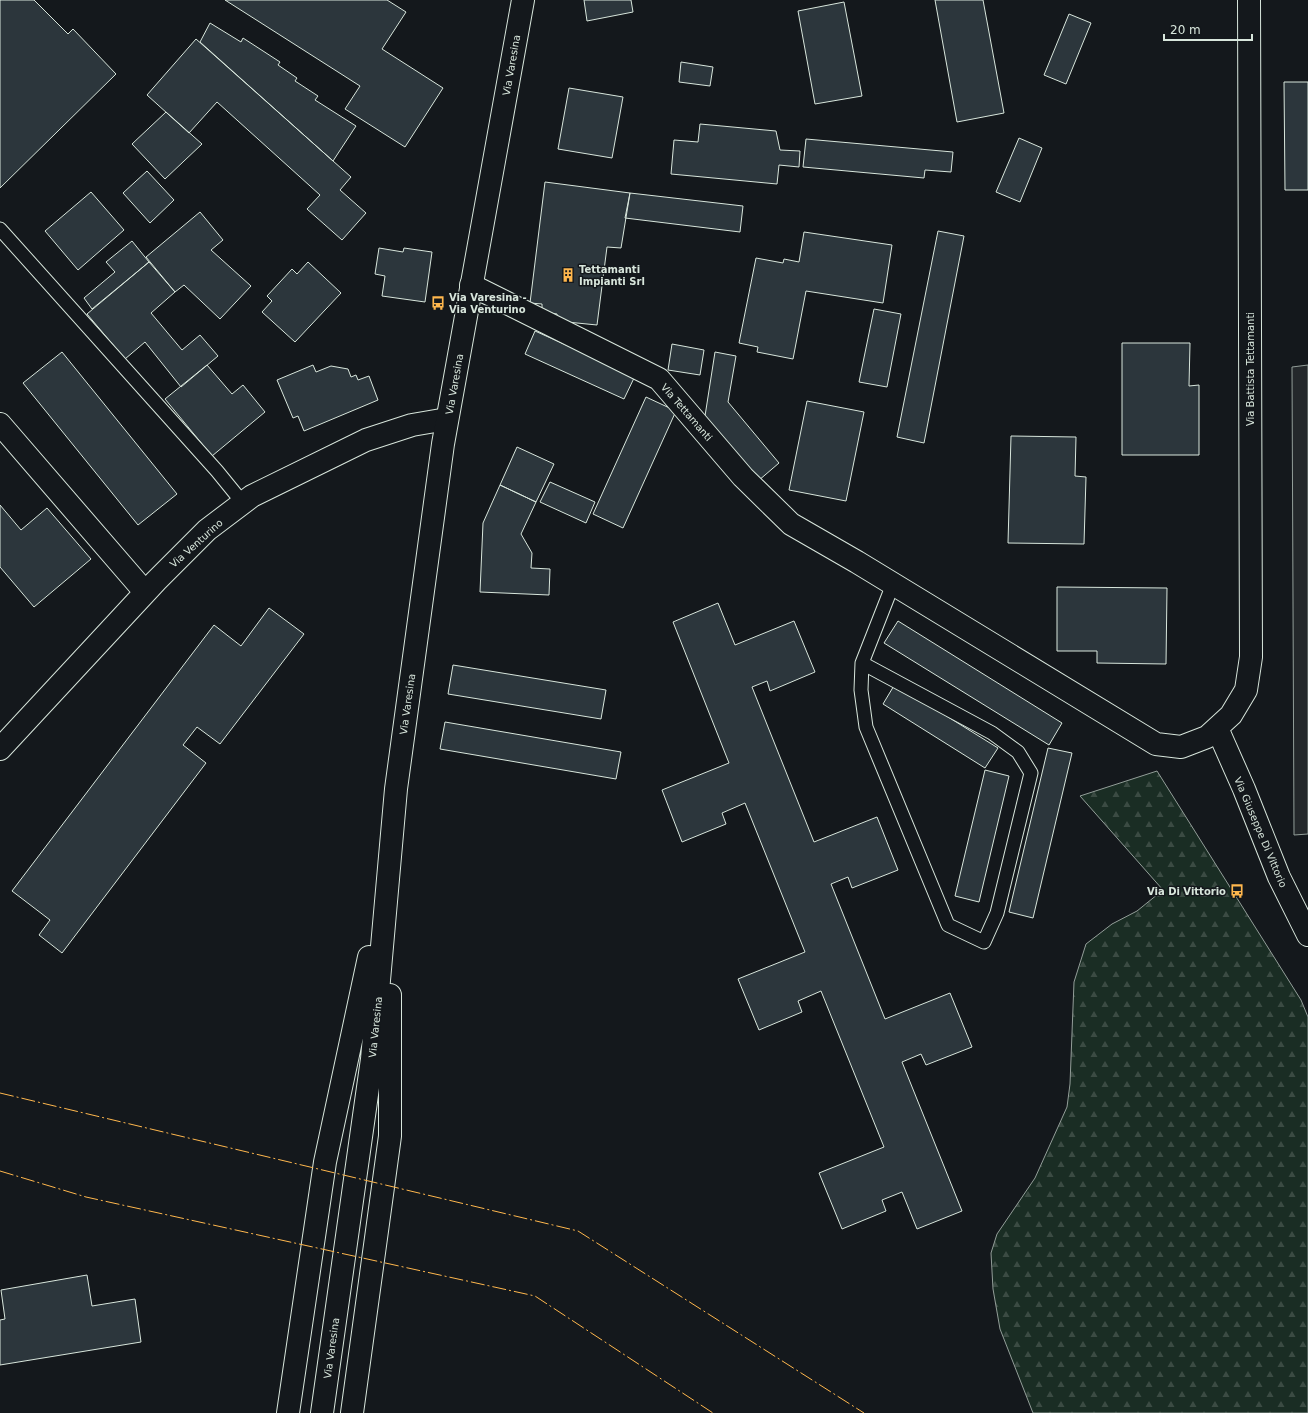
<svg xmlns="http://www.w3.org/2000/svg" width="1308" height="1413" font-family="'DejaVu Sans',sans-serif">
<defs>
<pattern id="forest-firs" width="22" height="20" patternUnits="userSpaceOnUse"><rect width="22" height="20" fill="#1a2d24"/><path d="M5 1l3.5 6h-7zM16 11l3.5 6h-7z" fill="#3b4b43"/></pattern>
</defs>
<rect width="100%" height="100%" fill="#14181c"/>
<path fill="url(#forest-firs)" stroke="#939e99" d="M1157,771L1301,1000L1308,1017V1413H1033L1000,1329L993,1289L991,1253L997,1234L1035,1178L1067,1107L1070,1084L1074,982L1086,944L1112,924L1137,911L1163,890L1080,796Z"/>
<path fill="#24282b" stroke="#939e99" d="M1308,365V834L1294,835L1292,367Z"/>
<path fill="#2c363c" stroke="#d8e6dc" d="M0,0H34L68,34L73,29L116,74L0,188Z
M225,0H387L406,12L382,49L443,88L405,147L345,109L360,86Z
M584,0H631L633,12L587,21Z
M935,0H983L1004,113L957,122Z
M844,2L862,96L815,104L798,11Z
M1069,14L1091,23L1066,84L1044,75Z
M210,23L241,42L243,38L280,62L278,65L297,78L295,81L318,96L315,100L356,126L333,161L200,42Z
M196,39L351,177L340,190L366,213L342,240L307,209L320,195L217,102L189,133L147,95Z
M681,62L713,67L710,86L679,82Z
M1284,82H1308V190H1285Z
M569,88L623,97L612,158L558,149Z
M166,112L202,144L165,179L132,144Z
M700,124L776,131L780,150L800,151L799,167L779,165L777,184L671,174L674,140L698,142Z
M1019,138L1042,148L1020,202L996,192Z
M806,139L953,152L951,172L925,170L924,178L803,167Z
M147,171L174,200L150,223L123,193Z
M545,182L630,193L621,248L607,247L597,325L557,321V314L542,312V304L530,303Z
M91,192L124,230L78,270L45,231Z
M630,193L743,206L740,232L625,218Z
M200,212L223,240L211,250L251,286L220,319L184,285L175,292L146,257Z
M938,231L964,236L924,443L897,437Z
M804,232L892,245L883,303L806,291L793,359L757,352L758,347L739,343L756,258L783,263L784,259L799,262Z
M132,241L149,262L92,309L84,298L115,272L106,262Z
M379,248L403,252L404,248L432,252L425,302L382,296L385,276L375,274Z
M149,262L175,292L151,313L182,350L200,335L218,356L181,387L145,342L125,359L87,314Z
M308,262L341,293L295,342L262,312L272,301L267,296L292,269L297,274Z
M874,309L901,314L887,387L859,382Z
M535,331L635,376L624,399L525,354Z
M1122,343H1190L1189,386L1199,385V455H1122Z
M672,344L704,350L700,375L668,370Z
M62,352L177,494L138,525L23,383Z
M715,352L736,356L728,402L779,463L758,481L705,416Z
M207,365L232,394L243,385L265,412L212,456L165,399Z
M313,365L316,372L331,366L348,369L351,377L356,375L358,380L369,376L378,400L304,431L298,416L293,418L277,380Z
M646,397L676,411L623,528L593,514Z
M807,401L864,412L846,501L789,490Z
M1011,436L1076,437L1075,476L1086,477L1084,544L1008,543Z
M517,447L554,464L536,502L500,485Z
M550,482L595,502L586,523L540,502Z
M500,485L536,502L521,534L532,553L531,568L550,569L549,595L480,592L483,523Z
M0,505L21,530L47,508L91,559L34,607L0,567Z
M1057,587L1167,588L1166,664L1097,663V651H1057Z
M718,603L735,645L794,621L815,672L770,691L767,681L752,687L814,842L877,817L898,870L852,888L848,877L831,884L885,1019L950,993L972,1047L926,1065L921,1054L902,1062L962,1211L917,1229L902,1192L882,1200L886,1211L842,1229L819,1173L884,1147L821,991L798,1001L802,1012L759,1030L738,979L805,952L745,803L722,813L726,824L682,842L662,790L729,763L673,622Z
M269,608L304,634L220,744L197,727L183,745L206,763L62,953L39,935L50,920L12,891L214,625L241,646Z
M898,621L1062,723L1049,745L884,643Z
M453,665L606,690L601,719L448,694Z
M895,684L998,748L985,768L883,704Z
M445,722L621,752L616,779L440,749Z
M1048,748L1072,753L1033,918L1009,912Z
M985,770L1009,776L979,902L955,896Z
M87,1275L92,1306L135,1299L141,1342L0,1365V1320L5,1319L1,1290Z"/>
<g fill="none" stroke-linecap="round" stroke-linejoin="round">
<defs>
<path id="lane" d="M0,229L217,471L243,503
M862,663L992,733L1018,752L1031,773L997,913L984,942L948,925L866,727L861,690L862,663L893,584"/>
<path id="street" d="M471,285L659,379L743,477L791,524L857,562L1156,744L1181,747L1207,737L1231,715L1246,690L1251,657L1249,0
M0,424L145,592
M1217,728L1244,789L1279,877L1308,935
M0,749L156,581L207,530L252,496L366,440L412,425L447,419"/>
<path id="primary" d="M288,1413L325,1162L369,957
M322,1413L372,1059L396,789L443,444L523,0
M352,1413L390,1136V995"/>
</defs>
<use href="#lane" stroke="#d8e6dc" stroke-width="15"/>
<use href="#street" stroke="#d8e6dc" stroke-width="24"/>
<use href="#primary" stroke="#d8e6dc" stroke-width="24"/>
<use href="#lane" stroke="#14181c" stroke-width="13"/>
<use href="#street" stroke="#14181c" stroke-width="22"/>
<use href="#primary" stroke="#14181c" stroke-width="22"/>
<path stroke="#ffb74d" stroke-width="1" stroke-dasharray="14 3 2 3" stroke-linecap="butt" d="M0,1093L578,1231L864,1413
M0,1171L86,1197L535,1296L713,1413"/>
</g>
<defs>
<symbol id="building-bare" viewBox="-9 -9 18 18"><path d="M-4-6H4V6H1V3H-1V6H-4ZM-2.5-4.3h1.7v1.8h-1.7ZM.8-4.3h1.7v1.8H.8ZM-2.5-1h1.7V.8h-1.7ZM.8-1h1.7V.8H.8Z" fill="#ffb74d" stroke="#14181c" stroke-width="2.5" paint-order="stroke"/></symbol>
<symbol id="bus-bare" viewBox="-9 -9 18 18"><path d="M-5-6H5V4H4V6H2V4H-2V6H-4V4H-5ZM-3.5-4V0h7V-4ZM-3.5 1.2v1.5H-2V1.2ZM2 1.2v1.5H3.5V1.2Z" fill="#ffb74d" stroke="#14181c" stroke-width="2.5" paint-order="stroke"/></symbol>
</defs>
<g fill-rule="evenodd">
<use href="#building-bare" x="558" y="265" width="20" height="20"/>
<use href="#bus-bare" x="428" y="293" width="20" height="20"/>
<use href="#bus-bare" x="1227" y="881" width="20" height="20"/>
</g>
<g text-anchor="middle" stroke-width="3" stroke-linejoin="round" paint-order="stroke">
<g font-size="10" fill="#d8e6dc" stroke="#14181c">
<text transform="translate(511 65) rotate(-80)" y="4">Via Varesina</text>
<text transform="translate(1250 369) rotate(-90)" y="4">Via Battista Tettamanti</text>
<text transform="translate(454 384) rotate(-80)" y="4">Via Varesina</text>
<text transform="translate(687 412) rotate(49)" y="4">Via Tettamanti</text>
<text transform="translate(196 543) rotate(-42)" y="4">Via Venturino</text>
<text transform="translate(407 704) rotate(-82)" y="4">Via Varesina</text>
<text transform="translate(1261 832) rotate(67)" y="4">Via Giuseppe Di Vittorio</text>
<text transform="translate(375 1027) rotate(-84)" y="4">Via Varesina</text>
<text transform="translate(331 1348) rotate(-82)" y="4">Via Varesina</text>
</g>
<g font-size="10" font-weight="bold" fill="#d8e6dc" stroke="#14181c" text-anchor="start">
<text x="579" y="273">Tettamanti<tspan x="579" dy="12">Impianti Srl</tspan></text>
<text x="449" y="301">Via Varesina -<tspan x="449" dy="12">Via Venturino</tspan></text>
<text x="1226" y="895" text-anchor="end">Via Di Vittorio</text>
</g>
</g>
<path d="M1164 34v6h88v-6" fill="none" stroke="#d8e6dc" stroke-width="2"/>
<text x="1170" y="34" font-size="12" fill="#d8e6dc" stroke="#14181c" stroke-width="3" paint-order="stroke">20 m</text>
</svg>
